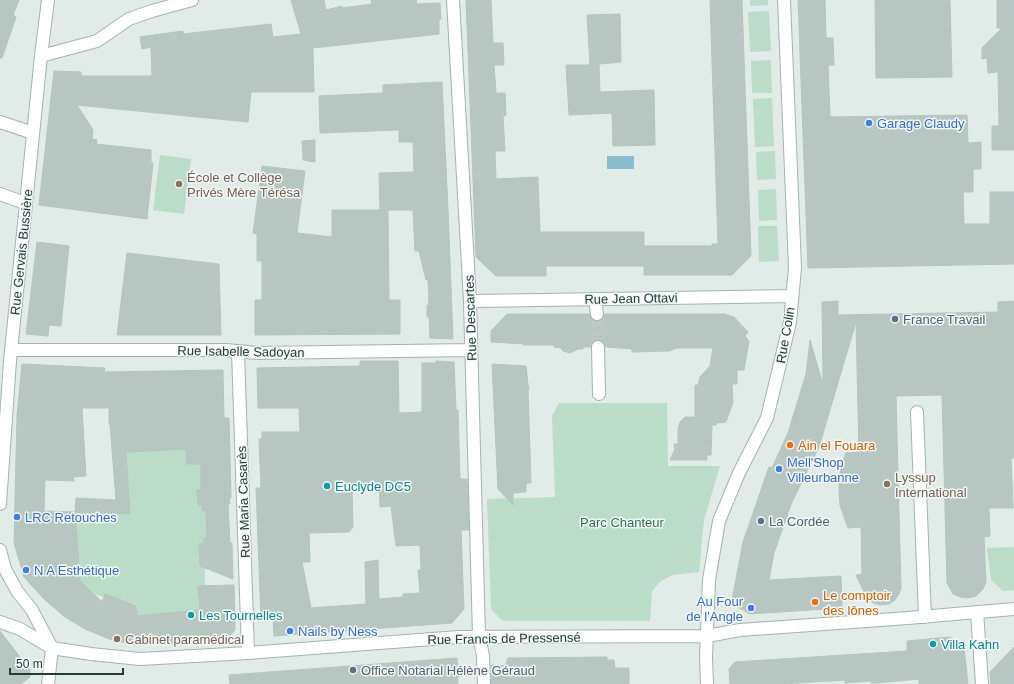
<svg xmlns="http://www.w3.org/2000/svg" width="1014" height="684" font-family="Helvetica,sans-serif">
<rect width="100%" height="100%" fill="#e1ebe8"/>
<path fill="#bbdcc8" d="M750,0H768V5L750,6Z
M769,11L771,51L750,52L748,12Z
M771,60L772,93H752L751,61Z
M772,98L774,146L755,147L753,99Z
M775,151L776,179L757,180L756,152Z
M160,155L191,159L184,214L153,210Z
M776,189L777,220L759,221L758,190Z
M758,226H777L779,261L759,262Z
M559,403H667L668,466H720L704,520L699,572L673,575L661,581L652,591L650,621H503L491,609L487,499L555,497L552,416Z
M186,443L187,464H201V489L197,490L198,505H202L203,511H206L207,538H204V544L199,545V560H205V586H198L199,598H204L205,610L137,616L136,605L105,595L104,597L92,593L78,582L80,579L75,512L129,514L126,452Z
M1014,547V590L1003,591L991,580L987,548Z"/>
<path fill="#8bbccf" d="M607,156H634V169H607Z"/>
<path fill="#b7c6c1" stroke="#b4c5c0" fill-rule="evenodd" d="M0,0H19L13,15L16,17L2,58H0Z
M291,0H324L326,10L342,6V8L372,4L371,0H416L417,4L440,3L441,19H439V34L313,48L314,92H251L248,122L77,105L93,130L92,139L97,140L96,144L151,150V163H153L147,219L39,205L54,71L81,72V76H152L151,47L142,49L140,37L183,31V34L271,24L273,37L301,34Z
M466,0H491L493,43H503L504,65H494L496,93H505L506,115L503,116L505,151H495L496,179L538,177L540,232H644V246H712V244H718L710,0H742L751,256L732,275H644V266H546V276H496L476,257Z
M798,0H825L826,38H833L834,65H828L830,117L967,115L968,143L981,142V169H973V192H963L964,224H990V192H1014V264L808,268Z
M875,0H950L952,77L876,78Z
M997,0H1014V150H992V126H999L998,72L988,73L987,58L982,59V48L1002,28H997Z
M620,14L621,62L599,64L600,92L654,90L655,145L613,146L612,113L569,115L566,65H590L587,15Z
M442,82L448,210L453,339L430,338L429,317H427V305H429L428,280H426L419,251H415L413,210H380L379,173L414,172L413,142H399V130L320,133L319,96L383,93V85Z
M315,140V162L303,160L302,141Z
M262,166L305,171L297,233L332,237V210H388L389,300H400V334L255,335V300H262V261H257V234L253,233Z
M37,242L69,246L61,326L49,325L48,336L26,334Z
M127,253L219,264L221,335H117Z
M838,301V315L998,312V302L1014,301V458H1011L1013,508H989L990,536L984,537L986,582L983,589L976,596L968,598L960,597L953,594L947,583L942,395L896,396L901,588L899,594L895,600L889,604L880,605L873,603L865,594L856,575L862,574L861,527L848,528L840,505L839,491V480L842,463L846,453L859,452L856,322L819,447L792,502L774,553L769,580L841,576L842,608L750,614L738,607L732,600L743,542L769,467L772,468L788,433L806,374L810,340L822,381L823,380L822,302Z
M507,314H589L591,319L598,321L602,320L604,314H724L734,317L748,332L745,336L749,341L744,370H737V384H732L733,402L726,422L716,423V425H712L711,455H707V460H670L675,449L674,444H678V429L680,422L685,417H695V385H698L700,377L710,366L713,348H677L669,351L632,352V349L606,347L602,341L597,340L592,343L591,347H583V349H578L570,353L563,351L561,348L554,347V345H523L524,344L491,342V331Z
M360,361H398L399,413L422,412V363H436V361L454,362L456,410H458L460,479H467L468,498L469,530H461L464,609L452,623L274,636L273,618L261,619L256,488H261L259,439H262V432H300L299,408H258L257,368L360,366ZM379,483L380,507L391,506L396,546L420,545L421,570H418L420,593L403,594V597L379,599L378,560L365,562L366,604L311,608L302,562H310L309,533L349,532L353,527L352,485Z
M22,364L105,368L104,372L223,370L224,418H229L231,498H229L230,504H228L230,543H232L233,579L200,566L199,544H204V538H207L206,511H203L202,505H198L197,490L201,489V464H187L186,449L126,452L130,514L75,512L80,581L102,602L105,594L136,606L137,616L200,610L198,586L234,585L235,630L226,640L136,645L109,639L85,629L65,617L44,599L24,577L14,543L17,415ZM82,408H109V424H110L116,500L76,498L75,512L44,511L45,480L74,481L73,477L86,476Z
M492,364L526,366L528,385L529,389L528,391L531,483H526V492L513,493V505L498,489Z
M0,631L30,670V677L21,684H0Z
M950,637L964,648L968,684H919V679L877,683H871V681L845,683V680L783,684H730L729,669L735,662L907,651V641Z
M1014,647V684H991L990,672Z
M607,657V660H614L615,668H629V684H491V665L505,666L508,658Z
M457,658L458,684H230L229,675Z"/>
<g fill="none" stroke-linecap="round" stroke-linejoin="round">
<path stroke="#bbc8c5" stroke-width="12" stroke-dasharray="12 6" stroke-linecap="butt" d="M597,314L598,347"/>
<defs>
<path id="minor" d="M453,0L470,301L479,636L483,656L484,684
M41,56L97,41L129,19L152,11L192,0
M0,122L33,133
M0,194L25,203
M595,299L597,314
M470,301L792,296
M598,347L599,394
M11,350H226L257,353L471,350
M238,351L248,653
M917,412L925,617
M0,504L10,361L41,56L48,0
M0,550L5,569L17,591L32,610L52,648
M977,612L982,684
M0,622L20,629L52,648L91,654L140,659L248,653L459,637L707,636L740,630L908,618L1014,609
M48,684L52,648
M707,684L706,657L709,580L719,521L739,473L767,418L790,322L795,268L784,0"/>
</defs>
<use href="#minor" stroke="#a4b3b0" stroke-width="14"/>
<use href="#minor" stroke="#fff" stroke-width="12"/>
</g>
<g fill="#3f7fe0" stroke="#f2f8f6" stroke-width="1.5">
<circle cx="869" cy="123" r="4"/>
<circle cx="779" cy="469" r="4"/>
<circle cx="17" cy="517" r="4"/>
<circle cx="26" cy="570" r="4"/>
<circle cx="751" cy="608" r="4"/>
<circle cx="290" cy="631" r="4"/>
</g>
<g fill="#8d6e63" stroke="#f2f8f6" stroke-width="1.5">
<circle cx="179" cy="184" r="4"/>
<circle cx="887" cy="484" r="4"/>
<circle cx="117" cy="639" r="4"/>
</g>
<g fill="#5c6f8a" stroke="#f2f8f6" stroke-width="1.5">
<circle cx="895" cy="319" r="4"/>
<circle cx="761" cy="521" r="4"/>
<circle cx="353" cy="670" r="4"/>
</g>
<g fill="#e8710a" stroke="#f2f8f6" stroke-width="1.5">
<circle cx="790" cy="445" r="4"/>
<circle cx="815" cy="602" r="4"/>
</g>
<g fill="#0f9aa8" stroke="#f2f8f6" stroke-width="1.5">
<circle cx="327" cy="486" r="4"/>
<circle cx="191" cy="615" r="4"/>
<circle cx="933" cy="644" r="4"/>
</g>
<g text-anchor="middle" stroke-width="3" stroke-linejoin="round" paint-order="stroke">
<g font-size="13" fill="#366cbe" stroke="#f2f8f6" text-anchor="start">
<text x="877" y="128">Garage Claudy</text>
<text x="787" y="467">Mell'Shop<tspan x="787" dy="15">Villeurbanne</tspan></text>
<text x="25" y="522">LRC Retouches</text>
<text x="34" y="575">N A Esthétique</text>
<text x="743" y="606" text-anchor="end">Au Four<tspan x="743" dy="15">de l'Angle</tspan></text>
<text x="298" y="636">Nails by Ness</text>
</g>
<g font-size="13" fill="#785e54" stroke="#f2f8f6" text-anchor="start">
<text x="187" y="182">École et Collège<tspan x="187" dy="15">Privés Mère Térésa</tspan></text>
<text x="895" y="482">Lyssup<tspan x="895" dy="15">International</tspan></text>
<text x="125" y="644">Cabinet paramédical</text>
</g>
<g font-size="13" fill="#223c38" stroke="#f2f8f6">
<text transform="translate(21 252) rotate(-84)" y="5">Rue Gervais Bussière</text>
<text transform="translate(631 298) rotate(-1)" y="5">Rue Jean Ottavi</text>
<text transform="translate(470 318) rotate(-92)" y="5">Rue Descartes</text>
<text transform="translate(785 335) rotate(-80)" y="5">Rue Colin</text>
<text transform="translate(241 351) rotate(1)" y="5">Rue Isabelle Sadoyan</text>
<text transform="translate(243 502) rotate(-92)" y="5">Rue Maria Casarès</text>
<text transform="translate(504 638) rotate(-1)" y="5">Rue Francis de Pressensé</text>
</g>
<g font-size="13" fill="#4e5e75" stroke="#f2f8f6" text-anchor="start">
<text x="903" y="324">France Travail</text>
<text x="769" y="526">La Cordée</text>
<text x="361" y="675">Office Notarial Hélène Géraud</text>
</g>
<g font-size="13" fill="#c56008" stroke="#f2f8f6" text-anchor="start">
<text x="798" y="450">Ain el Fouara</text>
<text x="823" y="600">Le comptoir<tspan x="823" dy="15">des lônes</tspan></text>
</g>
<g font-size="13" fill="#0d838f" stroke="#f2f8f6" text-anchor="start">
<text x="335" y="491">Euclyde DC5</text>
<text x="199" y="620">Les Tournelles</text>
<text x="941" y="649">Villa Kahn</text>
</g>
<g font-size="13" fill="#2e7150" stroke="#f2f8f6">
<text x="622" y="527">Parc Chanteur</text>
</g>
</g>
<path d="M10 668v6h113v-6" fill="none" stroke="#223c38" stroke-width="2"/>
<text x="16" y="668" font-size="12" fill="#223c38" stroke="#f2f8f6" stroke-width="3" paint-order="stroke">50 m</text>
</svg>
